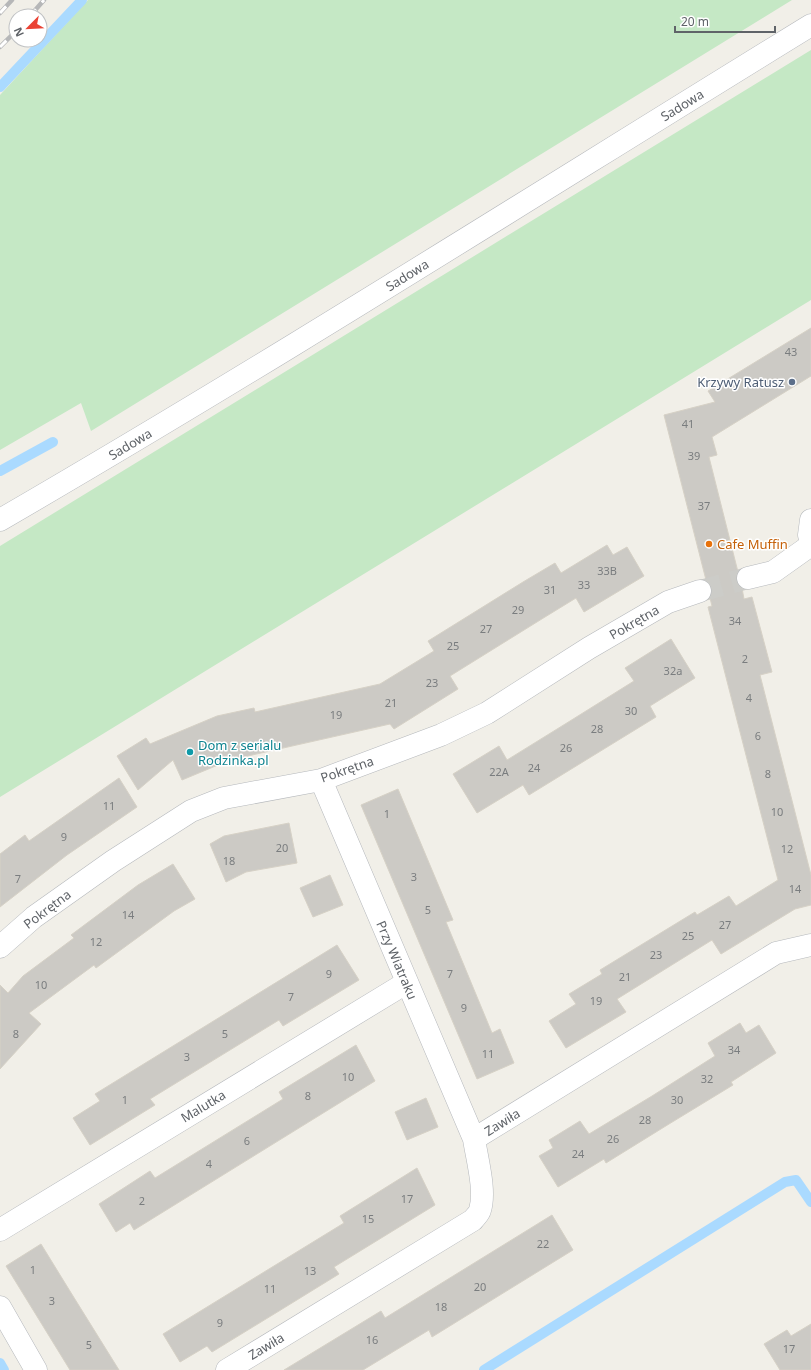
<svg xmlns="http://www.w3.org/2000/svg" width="811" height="1370" font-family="'Noto Sans',sans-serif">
<rect width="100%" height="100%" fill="#f1efe8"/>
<path fill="#c5e8c5" d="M88,0H792L91,431L81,403L0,450V95Z
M811,50V300L0,797V546Z"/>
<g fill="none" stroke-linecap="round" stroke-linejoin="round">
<path stroke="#aadaff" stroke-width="10" d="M0,87L82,0
M0,471L53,442
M0,1363L4,1370
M484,1370L785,1182L796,1180L811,1202"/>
</g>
<path fill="#cccac5" stroke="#d6d1c6" d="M811,328V376L712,437L717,455L709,457L738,572L736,581L742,588L744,599L752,597L772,672L760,675L811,875V905L795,909L721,954L712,940L617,999L626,1012L566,1048L549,1021L576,1004L569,994L602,974L600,970L695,912L697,915L729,896L736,906L778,880L708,607L712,606L710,598L712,587L706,580L664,415L715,402L708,391Z
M607,545L613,555L627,547L644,576L584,612L576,598L545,617L450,676L458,689L394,729L390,724L230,760L182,780L173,760L138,790L117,756L146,738L150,744L217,716L254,708L255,712L380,684L434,651L428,641L523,582L555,563L561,573Z
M671,639L695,678L650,706L656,717L529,795L523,785L477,813L453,774L499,746L507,760L570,721L634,681L625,668Z
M119,778L137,807L67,855L0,907V854L25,835L29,841Z
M398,789L453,920L446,922L492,1033L500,1029L514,1063L477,1079L361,805Z
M289,823L297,863L246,872L226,882L210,844L224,836Z
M173,864L195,899L174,911L96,968L94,965L29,1013L41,1024L0,1069V985L8,993L23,976L74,938L71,935L138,885Z
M330,875L343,905L313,917L300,888Z
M337,945L359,980L283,1026L279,1020L150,1099L155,1105L90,1145L73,1118L100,1101L95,1094Z
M740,1023L746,1033L759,1025L776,1053L731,1082L733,1085L669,1124L606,1163L604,1159L558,1187L539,1156L553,1148L549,1140L580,1121L589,1134L652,1096L715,1056L708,1043Z
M356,1045L375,1081L134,1230L130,1223L116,1232L99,1204L150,1171L155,1178L283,1099L279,1092Z
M426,1098L438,1127L407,1140L395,1112Z
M417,1168L435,1205L334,1267L339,1274L279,1311L212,1352L207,1346L180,1362L163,1334L344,1223L340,1216Z
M552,1215L573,1250L432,1337L429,1330L363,1370H284L381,1311L385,1318Z
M41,1244L73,1296L119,1370H70L6,1266Z
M811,1324V1370H780L764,1344L787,1330L791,1336Z"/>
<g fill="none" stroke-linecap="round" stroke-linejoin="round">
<path stroke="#ccccc8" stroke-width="22" stroke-dasharray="22 11" stroke-linecap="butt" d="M700,591L748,578"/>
<defs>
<path id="minor" d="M0,520C274,361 541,191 811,25
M811,520L809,535L811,541
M748,578L773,572L811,545
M0,947L34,917L113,861L191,811L224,798L321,780L441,735L487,713L589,648L668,602L700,591
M474,1139L776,953L811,945
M0,1230L406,983
M0,1307L36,1370
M227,1370L473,1220C475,1217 479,1214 480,1210C486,1191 477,1159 474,1139L321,780"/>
</defs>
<use href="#minor" stroke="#b5b8bc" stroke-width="23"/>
<use href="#minor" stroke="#fff" stroke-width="22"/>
<defs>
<path id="rail" d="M0,13L12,0
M30,16L44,0
M0,47L16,31"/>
</defs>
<use href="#rail" stroke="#b6b7b8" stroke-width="4.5"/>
<use href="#rail" stroke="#fff" stroke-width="3" stroke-dasharray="9" stroke-linecap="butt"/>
</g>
<circle fill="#5c6f8a" stroke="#fff" stroke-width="1.5" cx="792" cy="382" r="4"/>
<circle fill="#e8710a" stroke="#fff" stroke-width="1.5" cx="709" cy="544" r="4"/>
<circle fill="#0f9aa8" stroke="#fff" stroke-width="1.5" cx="190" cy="752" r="4"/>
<g text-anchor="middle" stroke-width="3" stroke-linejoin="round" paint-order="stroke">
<g font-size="11" fill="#7a7d7f">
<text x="791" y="356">43</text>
<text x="688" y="428">41</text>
<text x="694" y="460">39</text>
<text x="704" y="510">37</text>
<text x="607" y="575">33B</text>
<text x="584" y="589">33</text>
<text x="550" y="594">31</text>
<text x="518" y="614">29</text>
<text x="735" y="625">34</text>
<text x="486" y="633">27</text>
<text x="453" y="650">25</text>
<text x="745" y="663">2</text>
<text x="673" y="675">32a</text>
<text x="432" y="687">23</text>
<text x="749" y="702">4</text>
<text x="391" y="707">21</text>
<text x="631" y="715">30</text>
<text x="336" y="719">19</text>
<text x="597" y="733">28</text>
<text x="758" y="740">6</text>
<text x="566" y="752">26</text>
<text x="534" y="772">24</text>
<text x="499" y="776">22A</text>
<text x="768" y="778">8</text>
<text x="109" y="810">11</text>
<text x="777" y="816">10</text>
<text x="387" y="818">1</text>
<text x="64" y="841">9</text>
<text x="282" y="852">20</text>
<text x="787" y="853">12</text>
<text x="229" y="865">18</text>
<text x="414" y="881">3</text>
<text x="18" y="883">7</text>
<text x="795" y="893">14</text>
<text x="428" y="914">5</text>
<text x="128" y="919">14</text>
<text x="725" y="929">27</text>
<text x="688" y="940">25</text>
<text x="96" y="946">12</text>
<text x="656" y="959">23</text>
<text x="329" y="978">9</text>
<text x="450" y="978">7</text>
<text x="625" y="981">21</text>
<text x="41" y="989">10</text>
<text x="291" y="1001">7</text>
<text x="596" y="1005">19</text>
<text x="464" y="1012">9</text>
<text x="16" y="1038">8</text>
<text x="225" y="1038">5</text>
<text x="734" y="1054">34</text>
<text x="488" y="1058">11</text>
<text x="187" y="1061">3</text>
<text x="348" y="1081">10</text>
<text x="707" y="1083">32</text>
<text x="308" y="1100">8</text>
<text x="125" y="1104">1</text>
<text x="677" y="1104">30</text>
<text x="645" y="1124">28</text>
<text x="613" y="1143">26</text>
<text x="247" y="1145">6</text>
<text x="578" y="1158">24</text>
<text x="209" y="1168">4</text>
<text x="407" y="1203">17</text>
<text x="142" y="1205">2</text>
<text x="368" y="1223">15</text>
<text x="543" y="1248">22</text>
<text x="33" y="1274">1</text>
<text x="310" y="1275">13</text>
<text x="480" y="1291">20</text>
<text x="270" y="1293">11</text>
<text x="52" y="1305">3</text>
<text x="441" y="1311">18</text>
<text x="220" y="1327">9</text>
<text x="372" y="1344">16</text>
<text x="89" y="1349">5</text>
<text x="789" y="1353">17</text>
</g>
<g font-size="13" fill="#5f6368" stroke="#fff">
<text transform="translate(682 105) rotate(-32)" y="5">Sadowa</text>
<text transform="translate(407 275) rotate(-32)" y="5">Sadowa</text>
<text transform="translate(130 444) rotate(-31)" y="5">Sadowa</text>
<text transform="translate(634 622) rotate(-30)" y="5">Pokrętna</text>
<text transform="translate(347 769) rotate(-19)" y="5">Pokrętna</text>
<text transform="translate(47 909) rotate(-37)" y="5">Pokrętna</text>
<text transform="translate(397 960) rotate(67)" y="5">Przy Wiatraku</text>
<text transform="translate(203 1106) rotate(-31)" y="5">Malutka</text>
<text transform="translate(502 1122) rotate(-32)" y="5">Zawiła</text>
<text transform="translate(266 1346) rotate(-31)" y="5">Zawiła</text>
</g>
<g font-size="13" fill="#4e5e75" stroke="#fff" text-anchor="end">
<text x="784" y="387">Krzywy Ratusz</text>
</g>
<g font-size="13" fill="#c56008" stroke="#fff" text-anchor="start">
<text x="717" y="549">Cafe Muffin</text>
</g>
<g font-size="13" fill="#0d838f" stroke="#fff" text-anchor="start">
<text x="198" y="750">Dom z serialu<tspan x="198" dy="15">Rodzinka.pl</tspan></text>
</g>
</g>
<g transform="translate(28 28) rotate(246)"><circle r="19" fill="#ffffff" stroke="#bfc1c3"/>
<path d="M0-3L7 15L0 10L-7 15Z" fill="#ea4335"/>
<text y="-6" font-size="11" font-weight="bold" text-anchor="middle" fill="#5f6368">N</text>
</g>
<path d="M675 26v6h100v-6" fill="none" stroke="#5f6368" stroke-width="2"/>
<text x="681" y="26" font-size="12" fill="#5f6368" stroke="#ffffff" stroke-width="3" paint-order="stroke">20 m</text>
</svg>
